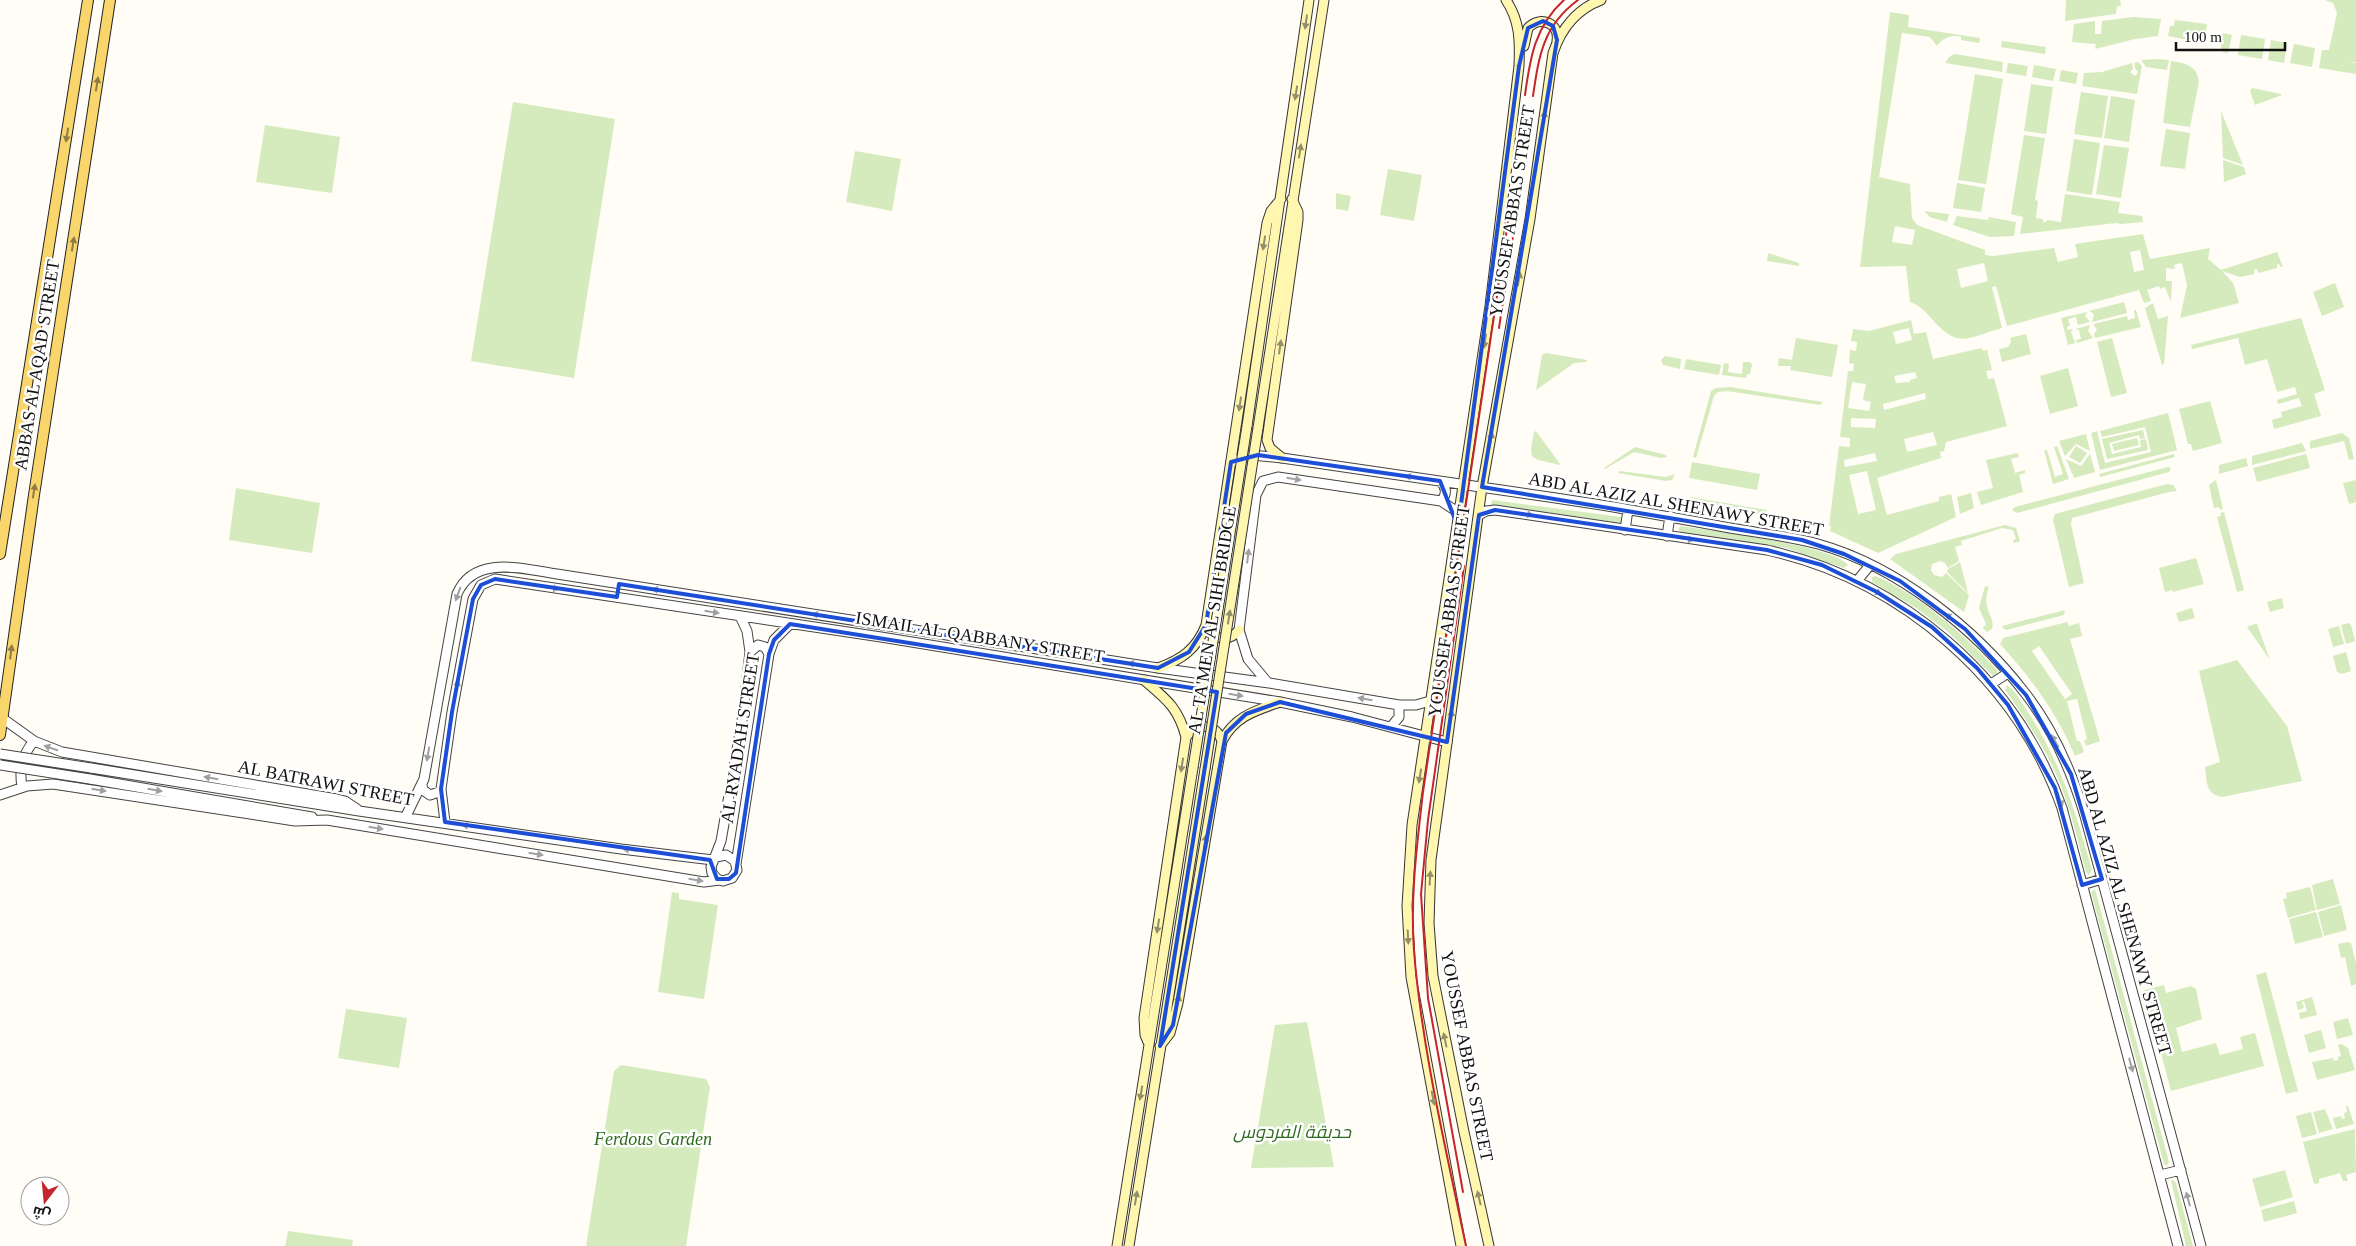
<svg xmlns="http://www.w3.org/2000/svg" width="2356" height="1246" font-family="'Times New Roman',Cairo,serif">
<rect width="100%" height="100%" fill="#fffdf5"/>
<path fill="#d5ebbd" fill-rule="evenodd" d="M2066,0H2120L2121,5L2117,7L2116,14L2065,21Z
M2325,0H2356V62H2349L2356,63V74L2319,68L2322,50H2329L2337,13L2333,3Z
M1890,12L1909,15L1908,27L1980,38L1979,43L1961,40V37C1951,34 1943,38 1937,46L1930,37L1902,33L1879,177L1910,184L1912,218L1917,225L1985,250V255L1993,256L2054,248L2058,262L2078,257L2075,244L2143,234L2150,259L2210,248L2208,259L2221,270L2277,252L2283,267H2281L2279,264L2277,265V268L2258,273L2257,269L2254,270V274L2240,277L2222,271L2233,283L2239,303L2180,318L2187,285L2182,263L2174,265L2175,269L2166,268V281H2172L2171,302L2165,287L2160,289L2159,286L2147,290L2151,301L2144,303L2139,290L2007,326L1996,286L1992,287L2002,328C1966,338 1959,350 1931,318C1925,311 1919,305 1910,302L1906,266L1860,267ZM1895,226L1915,230L1912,245L1892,242ZM2140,250L2144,270L2134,272L2130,252ZM1984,263L1988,281L1961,288L1957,269Z
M2133,17L2161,19L2158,36L2135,39L2095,49L2096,44L2072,42L2074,24L2095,21V34H2101L2102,21Z
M2175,20L2207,24L2205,39L2197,42L2168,36L2170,26H2174Z
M2223,33L2232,35L2228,53L2223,52L2221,48Z
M2241,35L2265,39L2262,59L2238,55Z
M2271,40L2287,43L2284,63L2268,60Z
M2002,41L2046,47L2045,54L2001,47Z
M2294,44L2315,48L2312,67L2290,63Z
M1955,54L2003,62L2002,72L1945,63L1950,56Z
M2157,59L2169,60L2167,70L2146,67L2141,60Z
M2171,61C2185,63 2197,65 2199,82L2190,127L2163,123Z
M2138,62L2142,66L2137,94L2082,86L2084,73L2102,72L2132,63L2133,69L2130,72L2135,76L2138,72L2135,68L2134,63Z
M2008,63L2028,66L2026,76L2006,73Z
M2034,65L2056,69L2053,81L2032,77Z
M2061,70L2078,73L2076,84L2059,81Z
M1975,74L2003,79L1986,184L1958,180Z
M2031,84L2053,87L2046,134L2024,131Z
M2252,88L2281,94L2282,95L2255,105L2250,91Z
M2081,92L2108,96L2102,138L2074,134Z
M2111,96L2135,100L2129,142L2104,138Z
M513,102L615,119L574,378L471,361Z
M2221,111L2243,165L2223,158Z
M265,125L340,137L332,193L256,182Z
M2166,129L2190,133L2185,169L2160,166Z
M2024,135L2045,138L2035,200L2038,201L2036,218L2043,219V222H2046L2047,220L2061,222L2065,194L2120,202L2118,213L2142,216L2143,222L2121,224L2116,223L2020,234L2023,217L2011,214Z
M2074,139L2100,143L2092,195L2066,191Z
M2104,145L2129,148L2121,198L2096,194Z
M855,151L901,159L892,211L846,202Z
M2223,160L2244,167L2246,174L2224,182Z
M1388,169L1422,175L1414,221L1380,215Z
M1957,183L1985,188L1981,212L1953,208Z
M1336,193L1351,196L1348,211L1336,209Z
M1924,211L1949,214L1947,222L1930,217Z
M1957,216L1988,220L1989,217L2016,222L2014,236L1990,237L1953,225Z
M1768,253L1799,263V266L1767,261Z
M2335,283L2344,307L2322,316L2313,292Z
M2124,302L2127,313L2092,322L2094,314L2089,311Z
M2153,303L2158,319L2168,316L2164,364L2162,365L2145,308Z
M2134,310H2136L2141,327L2095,338L2094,334L2097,330L2093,324L2127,316L2128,320L2135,318Z
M2087,312L2085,316L2090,322L2078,325L2076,317L2068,319L2070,326L2067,327V330L2073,329L2071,332L2075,343L2068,345L2061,318Z
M2301,318L2325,390L2314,394L2321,416L2274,429L2272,420L2282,417L2281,412L2302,406L2299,398L2278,404L2277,400L2297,394L2295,387L2277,392L2267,359L2245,365L2238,338L2192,349L2191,345Z
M1911,320L1914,334L1926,332L1933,359L1982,348L1983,351L1987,350L1992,370L1986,371L1988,379L1994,378L2007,426L1946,442L1944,451L1940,452L1941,458L1877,478L1887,515L1939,501V497L1951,494L1956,517L1878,553L1830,531L1831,526H1829L1839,446L1850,447V438L1840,437L1848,371H1853L1854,364L1849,363L1850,350L1856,351L1857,342L1851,341L1853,329L1869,331ZM1909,328L1912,340L1896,344L1893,332ZM1915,372L1917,378L1910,380V382L1896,383L1894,376ZM1852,382L1866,384L1863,400L1871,402L1869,411L1848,408ZM1925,393L1926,399L1884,410L1883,404ZM1851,418L1876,419L1875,428L1851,427ZM1933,432L1937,445L1907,452L1904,439ZM1875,453L1877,461L1845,467L1844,460ZM1867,471L1876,510L1858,514L1849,475Z
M2090,325L2088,331L2093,338L2077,343L2076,340L2081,339L2079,330L2075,329Z
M2026,334L2031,354L2002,362L1999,349L2008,347L2011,342L2010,338Z
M1796,338L1838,345L1832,377L1790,370L1791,366H1778L1779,358L1792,360Z
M2112,338L2127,393L2111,397L2097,342Z
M1546,353L1587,360L1586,362L1574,363L1536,390L1542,355Z
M1665,356L1681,359L1680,369L1663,365L1661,360Z
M1686,359L1721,365L1719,375L1684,369Z
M1743,362H1749L1752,364L1750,374H1747L1746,378L1722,375L1724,363L1729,364L1728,372L1742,374Z
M2068,368L2078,406L2050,414L2040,376Z
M1732,387L1736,388L1823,402L1820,405L1727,391L1718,392L1714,396L1696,458L1693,457L1711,391L1716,388Z
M2210,401L2222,443L2193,451L2191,444H2188L2179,409Z
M2168,413L2177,450L2100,470L2091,433L2097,431L2105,463L2151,452L2145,427L2102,437L2100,431Z
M2143,430L2145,438L2140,439L2139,435L2109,443L2112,454L2141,447L2140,440L2146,439L2148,450L2107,459L2102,439Z
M1536,431L1560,464V465L1538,460L1532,456L1531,449L1534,432Z
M2342,433L2349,438L2354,459L2349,460L2344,441L2310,449V441Z
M2086,434L2090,451L2076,444L2065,456L2059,441Z
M2137,438L2139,445L2114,451L2112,444Z
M2302,443L2306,451L2252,465V456Z
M2057,446L2069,479L2053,484L2044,450H2047L2055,477L2063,474L2054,447Z
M2076,446L2087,453L2080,463L2069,457Z
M1635,447L1666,455L1667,457L1661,458L1634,452L1605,469L1604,468Z
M2018,453L2019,457L2011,459L2015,473L2025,470V473L2019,475L2023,492L1981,505L1977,492L1993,488L1986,460Z
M2090,454L2095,472L2074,478L2066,459L2081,466Z
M2174,454L2175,457L2100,477L2099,474Z
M2306,454L2310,468L2257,482L2253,468Z
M2246,458L2248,466L2219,474V465Z
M1692,462L1760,474L1757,490L1689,478Z
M2168,467L2171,468L2169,472L2017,513L2012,510L2015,507Z
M1620,471L1666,477L1675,474L1672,480L1666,481L1618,473Z
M2216,480L2223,509L2220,510L2219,507L2214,508L2209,485Z
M2356,480V502L2349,504L2343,483Z
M2167,484L2173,485L2177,491L2169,492L2072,518L2071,524L2084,583L2069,587L2053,520L2055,514Z
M236,488L320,503L312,553L229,540Z
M1971,493L1974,508L1960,514L1957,497Z
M1690,497L1767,510L1766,515L1689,502Z
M1492,500L1621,517V523L1491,505Z
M2224,512L2244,590L2237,592L2217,517L2221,516L2220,513Z
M2005,525L2016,528L2020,541L2014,543L2013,540L2016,539L2013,530L2002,528L1961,541L1962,545L1955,547L1959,561L1948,568L1945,563L1940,561L1932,564L1931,570L1934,575L1942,577L1946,573L1969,595L1964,612L1890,559L1896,554Z
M1681,526C1710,531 1833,545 1848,565L1844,568L1786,548L1681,532L1678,529Z
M2196,558L2204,584L2173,592L2172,590L2165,592L2159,568Z
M1960,562L1968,593L1947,572L1948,569Z
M1875,576C1916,592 1967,637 1997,670V674L1993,676L1947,631L1916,608L1872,582V577Z
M1985,586L1989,587C1980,609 1996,616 1992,629L1987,632L1983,628L1986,624L1979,608Z
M2282,598L2284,608L2270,612L2267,602Z
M2192,608L2195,618L2179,622L2176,613Z
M2065,610L2064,615L2006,630L2003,628L2002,626Z
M2067,622L2069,626L2079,623L2082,636L2070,639L2100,741L2086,746L2084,740L2087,739L2077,699L2067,701L2077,741H2080L2084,752L2075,756C2057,713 2031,678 2000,644L2003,638ZM2039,646L2072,694L2065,699L2032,651Z
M2349,623L2351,625L2355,641L2346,644L2341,625Z
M2255,624H2257L2270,660L2247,627Z
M2339,626L2344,644L2333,647L2328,629Z
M2346,652L2351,671L2342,674L2337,672L2333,656Z
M2237,660L2287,726L2302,781L2222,797C2205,794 2207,781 2205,767L2220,762L2199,671Z
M2007,685C2015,690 2021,701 2026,709C2060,759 2076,813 2092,870L2089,875L2086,872C2079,846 2073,819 2064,794C2050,755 2028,722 2005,690Z
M2333,879L2340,904L2317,910L2312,885Z
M2310,887L2316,910L2288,918L2283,899L2287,898L2286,893Z
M2095,889L2169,1162L2167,1166L2164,1164L2091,892Z
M672,892L679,893V899L718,905L704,999L658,992Z
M2341,905L2347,930L2324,936L2318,912Z
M2316,912L2323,937L2295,944L2289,919Z
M2348,942L2351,943L2356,963V984L2351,986L2345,957L2341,958L2338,944Z
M2266,972L2298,1091L2286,1094L2256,975Z
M2164,985L2166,993L2191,986L2196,989L2202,1019L2176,1028L2182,1052L2216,1043L2220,1055L2243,1049L2240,1037L2255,1033L2264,1066L2171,1091L2144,990Z
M2312,997L2317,1015L2300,1019L2299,1013L2307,1011L2304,1001L2302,1002L2304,1008L2298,1010L2296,1002Z
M346,1009L407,1018L399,1068L338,1058Z
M2348,1018L2353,1035L2337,1039L2333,1022Z
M1307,1022L1334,1167L1251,1168L1275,1025Z
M2321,1030L2326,1048L2309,1053L2304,1035Z
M2341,1044L2348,1048L2355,1070L2317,1080L2312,1062L2333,1058L2334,1061L2338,1060V1057L2341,1056L2338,1045Z
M621,1065L706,1079L710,1087L686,1246H586L614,1071Z
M2346,1106H2348L2354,1124L2336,1129L2333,1118L2341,1116L2342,1119L2345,1118L2344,1113L2347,1112Z
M2325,1109L2333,1129L2319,1133L2313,1112Z
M2311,1112L2317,1134L2302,1138L2296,1116Z
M2355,1129L2356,1172L2346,1175L2348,1181H2343L2340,1173L2319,1179V1183L2314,1184L2303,1142Z
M2285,1170L2293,1197L2260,1207L2252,1179Z
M2171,1180H2173L2176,1183L2193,1246H2186Z
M2294,1201L2297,1213L2264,1222L2261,1210Z
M288,1231L353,1240L352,1246H285Z"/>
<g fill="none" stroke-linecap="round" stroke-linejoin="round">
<defs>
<path id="tertiary" d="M1231,462L1252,455L1282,458C1387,473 1491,488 1595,504C1640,511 1685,520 1730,528C1759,533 1789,536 1818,544C1897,566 1976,629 2025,693C2053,729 2072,772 2085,816L2201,1246
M1440,481C1447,487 1447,495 1441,501
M1479,515L1486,511L1495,510L1767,550C1901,580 2016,678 2062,808L2178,1246
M1625,530L1628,510
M1667,536L1670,516
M1857,581L1870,565
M750,652L758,645L765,647L769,654
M1268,683L1248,659L1239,630L1256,495L1263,481L1278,477L1441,501L1459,513
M1991,684L2008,673
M2,718L34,741L62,752L337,799L345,801L357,809
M1391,727L1399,717V705
M91,768L359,811L621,849L713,860
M90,779L312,817
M422,785L423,790L430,795L439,792L441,789
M22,787C19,769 22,755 34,741
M0,795L27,786L53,784L295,821L327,820L704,882L720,880
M406,816L424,779L457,594C474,554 523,569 557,574L1158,668L1269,683L1399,705H1416L1430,701
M445,822L441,789L452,712L473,599L481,585L495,579L881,637L1280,702L1352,717L1447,742
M716,857L726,855L735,861L737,870L732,878L723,881L717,879L712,873L711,867L721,841L742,721L750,652L747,631L740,616
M736,864L769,654L774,640L790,624
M2082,885L2102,879
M2160,1175L2181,1170"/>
<path id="secondary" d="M1524,46L1528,28C1540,15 1560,23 1557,41
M1247,426L1309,0
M1258,428L1324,0
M1282,458L1270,448L1267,440L1298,220V212L1292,199
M1209,632C1219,641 1231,640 1239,630
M1158,668C1181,660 1197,649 1206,625L1267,223L1271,211L1281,199
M1144,680C1166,699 1178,707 1186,737L1144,1018L1145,1035L1148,1042
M1186,737C1197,723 1215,722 1222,741
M1160,1046L1170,1033L1178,1003L1222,741C1235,716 1255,711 1280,702
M1117,1246L1193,768
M1129,1246L1205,769
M1461,1246L1411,977L1407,906L1412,825L1490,306L1519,66C1520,41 1520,21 1506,0
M1489,1246L1464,1132L1433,976L1429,923L1431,860L1482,487L1530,219L1553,53C1561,29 1577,9 1601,0"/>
<path id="primary" d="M0,554L88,0
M0,735L34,495L110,0"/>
</defs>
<use href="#tertiary" stroke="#444" stroke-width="11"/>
<use href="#secondary" stroke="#333" stroke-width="11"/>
<use href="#primary" stroke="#222" stroke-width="12"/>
<use href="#tertiary" stroke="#fff" stroke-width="9"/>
<use href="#secondary" stroke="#fff6b0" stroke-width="9"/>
<use href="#primary" stroke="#f9d66b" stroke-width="10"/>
<path stroke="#c4262e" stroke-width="2" d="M1525,95C1530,58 1535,26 1564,0
M1533,96C1539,55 1543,26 1578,0
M1499,328L1518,203
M1463,1192L1428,998L1421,894L1428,820L1464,566
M1466,1246C1446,1149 1422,1050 1414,951C1410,898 1417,845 1423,792L1511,202"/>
<defs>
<path id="tertiary-bridge" d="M0,754L91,768
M0,765L90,779"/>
<path id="secondary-bridge" d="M1193,768L1247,426
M1205,769L1258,428"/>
</defs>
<use href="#tertiary-bridge" stroke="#444" stroke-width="11" stroke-linecap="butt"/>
<use href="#secondary-bridge" stroke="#333" stroke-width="11" stroke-linecap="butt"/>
<use href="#tertiary-bridge" stroke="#fff" stroke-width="9"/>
<use href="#secondary-bridge" stroke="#fff6b0" stroke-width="9"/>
</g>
<defs><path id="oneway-solid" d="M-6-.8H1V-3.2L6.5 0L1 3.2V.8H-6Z" transform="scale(1.25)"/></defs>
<g fill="#948f68">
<use href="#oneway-solid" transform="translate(1306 22) rotate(98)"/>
<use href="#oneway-solid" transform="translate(1296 93) rotate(99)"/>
<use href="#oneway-solid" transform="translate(1544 118) rotate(-82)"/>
<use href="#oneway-solid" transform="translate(1300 151) rotate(-81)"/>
<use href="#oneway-solid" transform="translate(1264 243) rotate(99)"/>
<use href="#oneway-solid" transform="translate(1519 279) rotate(-80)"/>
<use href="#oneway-solid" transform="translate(1485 341) rotate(98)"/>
<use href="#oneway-solid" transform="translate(1280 347) rotate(-82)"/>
<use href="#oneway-solid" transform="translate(1240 404) rotate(98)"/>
<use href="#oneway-solid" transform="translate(1491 439) rotate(-80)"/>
<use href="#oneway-solid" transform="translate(1229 617) rotate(-81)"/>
<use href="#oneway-solid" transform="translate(1451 717) rotate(-82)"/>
<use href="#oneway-solid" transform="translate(1182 765) rotate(99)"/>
<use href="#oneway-solid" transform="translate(1420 776) rotate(99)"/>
<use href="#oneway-solid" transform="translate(1205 842) rotate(-81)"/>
<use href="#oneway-solid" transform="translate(1430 878) rotate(-87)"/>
<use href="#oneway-solid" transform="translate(1158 926) rotate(99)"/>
<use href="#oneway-solid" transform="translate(1408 937) rotate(87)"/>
<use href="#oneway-solid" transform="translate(1178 1002) rotate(-79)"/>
<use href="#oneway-solid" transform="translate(1445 1040) rotate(-102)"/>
<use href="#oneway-solid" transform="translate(1141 1093) rotate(100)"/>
<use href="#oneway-solid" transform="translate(1433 1098) rotate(79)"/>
<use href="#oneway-solid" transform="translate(1136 1198) rotate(-81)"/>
<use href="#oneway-solid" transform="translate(1479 1198) rotate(-103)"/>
</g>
<g fill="#917d42">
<use href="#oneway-solid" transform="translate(97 84) rotate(-81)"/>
<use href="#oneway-solid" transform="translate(67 135) rotate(99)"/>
<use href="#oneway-solid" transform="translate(73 244) rotate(-81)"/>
<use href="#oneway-solid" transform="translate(34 491) rotate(-81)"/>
<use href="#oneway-solid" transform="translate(11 652) rotate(-83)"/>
</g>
<g fill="#a0a0a0">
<use href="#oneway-solid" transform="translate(1412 477) rotate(-171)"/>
<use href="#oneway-solid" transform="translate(1294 479) rotate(9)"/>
<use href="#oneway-solid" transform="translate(1526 514) rotate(9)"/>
<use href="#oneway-solid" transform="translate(1687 539) rotate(8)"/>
<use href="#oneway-solid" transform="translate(1248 556) rotate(-83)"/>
<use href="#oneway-solid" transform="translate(552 588) rotate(8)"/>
<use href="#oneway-solid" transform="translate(659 590) rotate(-171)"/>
<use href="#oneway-solid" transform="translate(1875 591) rotate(30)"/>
<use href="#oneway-solid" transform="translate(458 594) rotate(110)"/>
<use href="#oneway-solid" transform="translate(712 612) rotate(9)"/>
<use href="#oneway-solid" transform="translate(819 615) rotate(-171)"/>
<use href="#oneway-solid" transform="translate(1951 618) rotate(-142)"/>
<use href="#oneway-solid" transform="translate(1135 664) rotate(-171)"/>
<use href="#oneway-solid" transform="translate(457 687) rotate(-80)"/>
<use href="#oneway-solid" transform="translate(1236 695) rotate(9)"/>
<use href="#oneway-solid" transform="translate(1365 699) rotate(-170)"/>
<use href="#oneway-solid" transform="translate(2055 741) rotate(-120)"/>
<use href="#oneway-solid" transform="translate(51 748) rotate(-161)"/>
<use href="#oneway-solid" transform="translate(428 754) rotate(100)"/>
<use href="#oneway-solid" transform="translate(211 778) rotate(-170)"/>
<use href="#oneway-solid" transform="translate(99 790) rotate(9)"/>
<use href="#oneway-solid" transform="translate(155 790) rotate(10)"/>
<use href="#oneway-solid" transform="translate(2060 800) rotate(71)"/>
<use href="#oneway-solid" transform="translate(469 826) rotate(-171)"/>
<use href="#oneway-solid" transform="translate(376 828) rotate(9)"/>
<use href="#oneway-solid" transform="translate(630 850) rotate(-172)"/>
<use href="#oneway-solid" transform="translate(536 854) rotate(9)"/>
<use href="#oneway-solid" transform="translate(696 880) rotate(9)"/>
<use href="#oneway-solid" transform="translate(2131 1065) rotate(75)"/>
<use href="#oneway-solid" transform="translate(2188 1199) rotate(-105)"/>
</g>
<path fill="none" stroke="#1d4ed8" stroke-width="4" stroke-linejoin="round" d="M1543,21L1553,26L1557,40L1482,487L1802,540L1844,554L1900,581L1965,629L2026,695L2071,774L2102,879L2082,885L2055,788L2008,705L1977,668L1932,627L1877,592L1822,565L1767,550L1495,510L1479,515L1447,742L1280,702L1246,714L1226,733L1173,1025L1160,1046L1217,692L790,624L774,640L769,654L736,873L729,879H717L710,860L445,822L441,789L452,712L473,599L481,585L495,579L617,597L619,584L1158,668L1189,652L1206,625L1231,462L1258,455L1440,481L1458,527L1519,66L1528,28Z"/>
<g text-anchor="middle" stroke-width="5" stroke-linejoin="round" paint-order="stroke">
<g font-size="18" fill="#111" stroke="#fff">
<text transform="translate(1512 211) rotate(-81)" y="6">YOUSSEF ABBAS STREET</text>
<text transform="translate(37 365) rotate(-81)" y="6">ABBAS AL AQAD STREET</text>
<text transform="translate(1676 504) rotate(10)" y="6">ABD AL AZIZ AL SHENAWY STREET</text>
<text transform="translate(1449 611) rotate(-82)" y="6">YOUSSEF ABBAS STREET</text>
<text transform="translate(1212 620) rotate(-81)" y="6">AL TA'MEN AL SIHI BRIDGE</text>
<text transform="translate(980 637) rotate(9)" y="6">ISMAIL AL QABBANY STREET</text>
<text transform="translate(740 738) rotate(-81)" y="6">AL RYADAH STREET</text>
<text transform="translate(326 783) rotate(11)" y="6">AL BATRAWI STREET</text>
<text transform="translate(2125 911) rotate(74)" y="6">ABD AL AZIZ AL SHENAWY STREET</text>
<text transform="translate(1467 1056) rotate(79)" y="6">YOUSSEF ABBAS STREET</text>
</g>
<g font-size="18" font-style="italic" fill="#2f6b1f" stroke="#fff">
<text x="1292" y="1138">حديقة الفردوس</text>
<text x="653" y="1145">Ferdous Garden</text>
</g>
</g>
<g transform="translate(45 1201) rotate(196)"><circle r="24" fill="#ffffff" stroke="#a0a0a0"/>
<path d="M0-4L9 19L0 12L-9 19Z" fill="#c4262e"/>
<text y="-8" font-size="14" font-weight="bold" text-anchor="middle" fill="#111111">ش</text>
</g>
<path d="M2176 42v8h109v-8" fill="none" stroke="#111111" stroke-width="2.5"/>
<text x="2184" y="42" font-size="15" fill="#111111" stroke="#ffffff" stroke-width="4" paint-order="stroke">100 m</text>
</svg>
